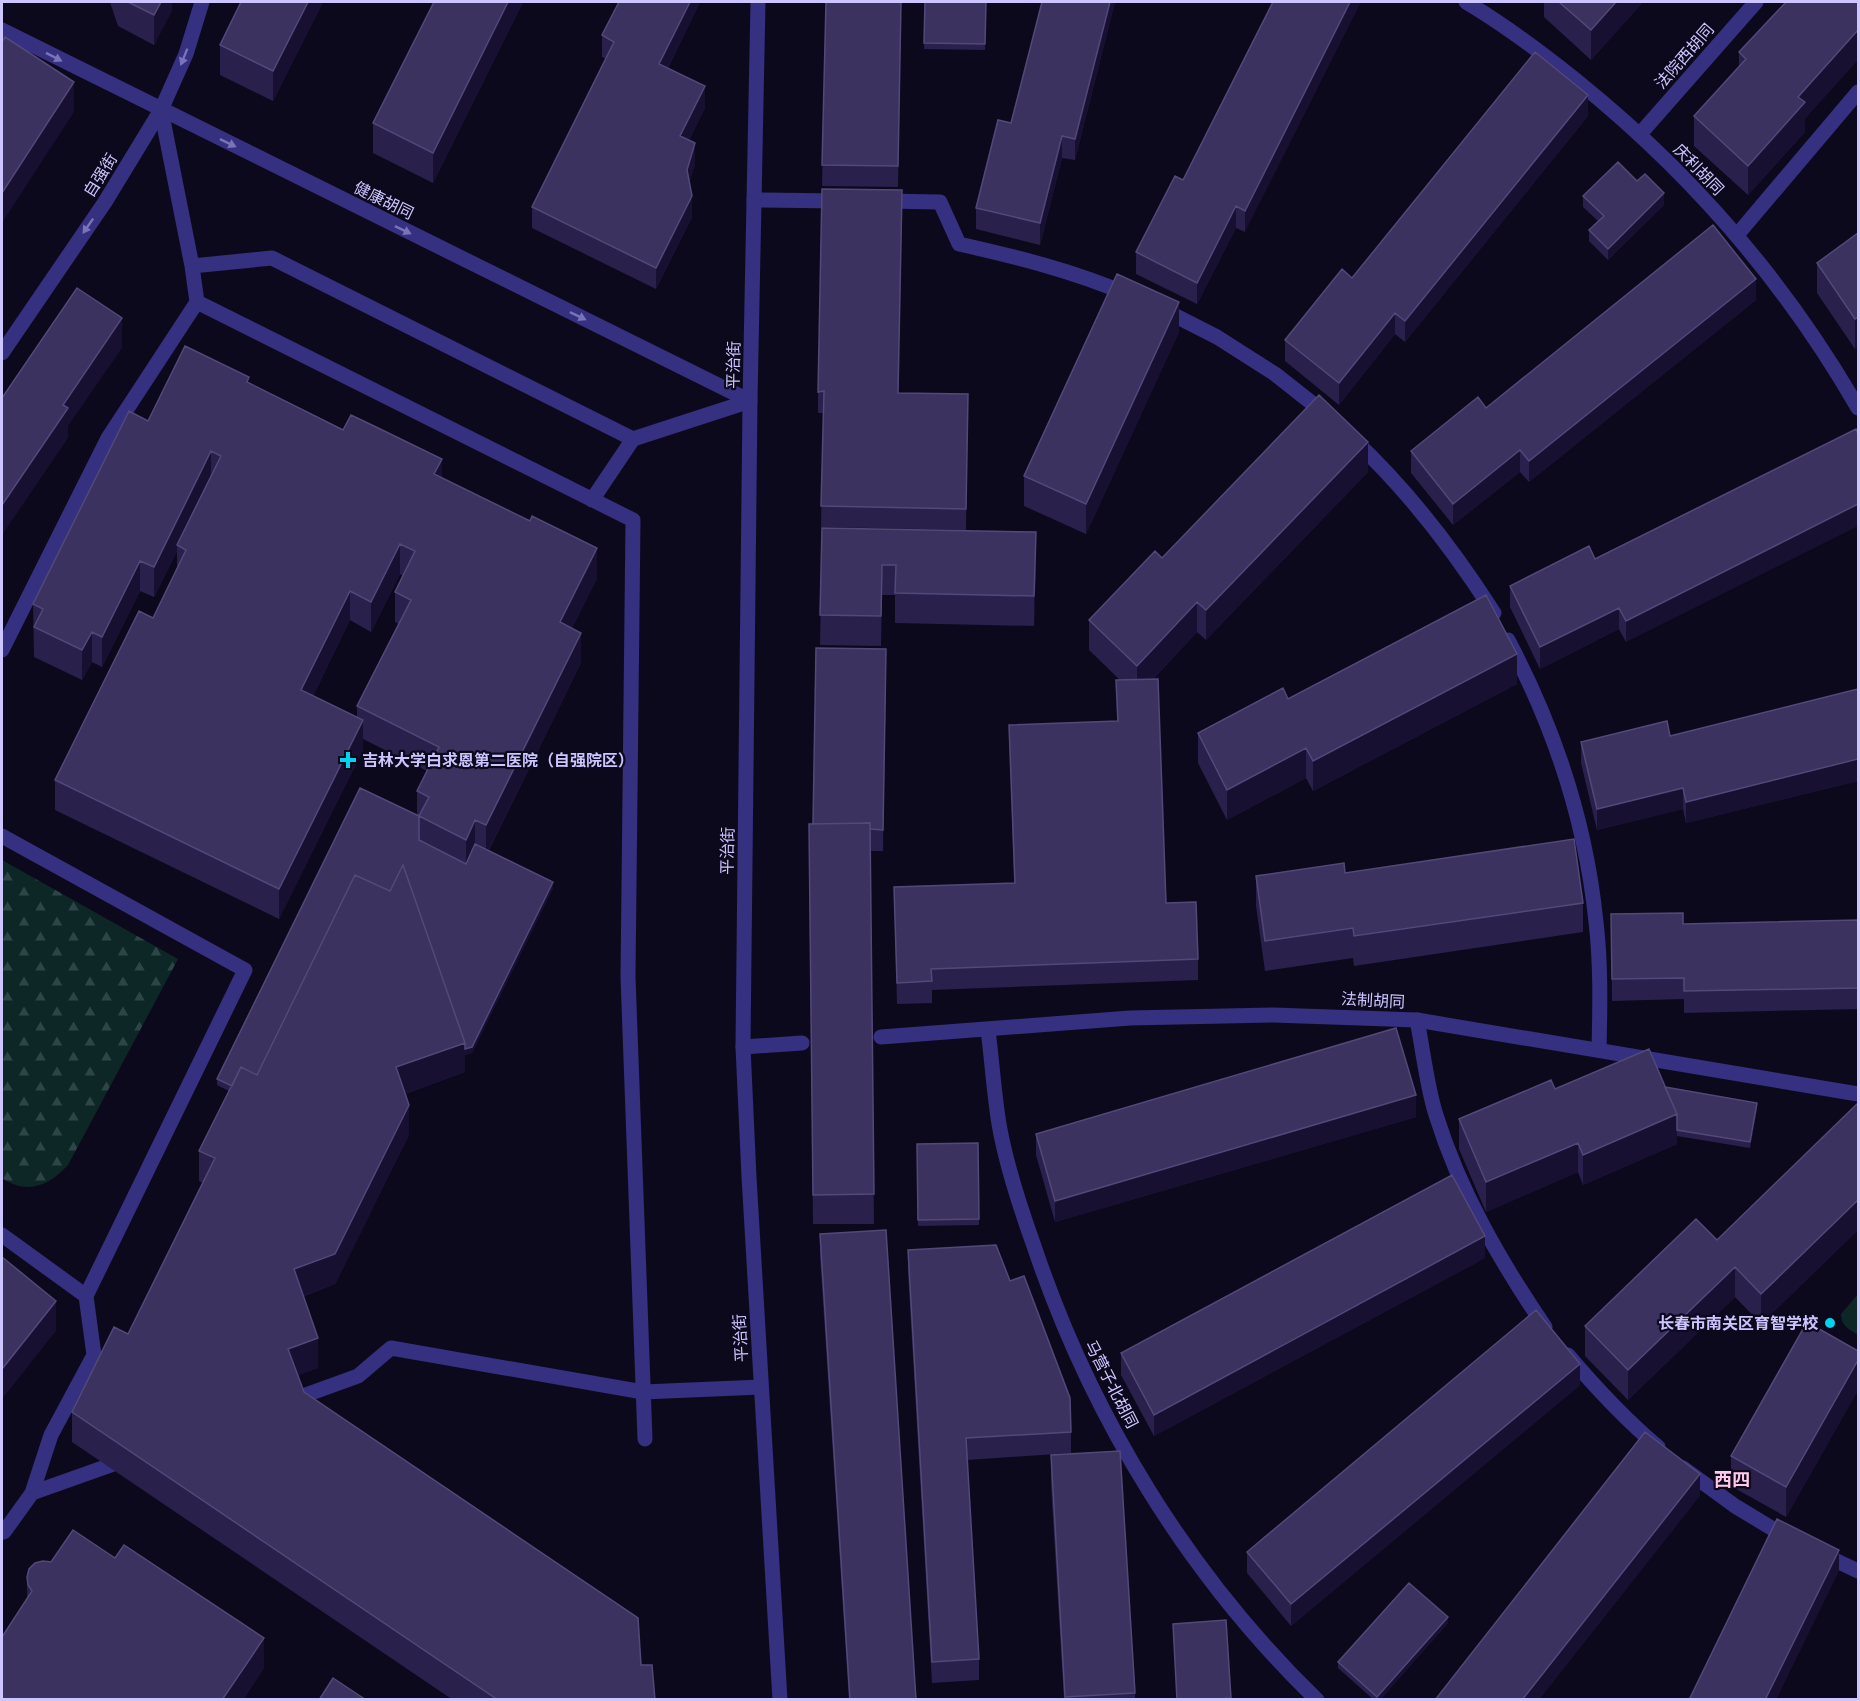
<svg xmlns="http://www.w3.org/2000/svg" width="1860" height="1701" font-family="Manrope,'Noto Sans SC',sans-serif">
<defs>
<pattern id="forest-firs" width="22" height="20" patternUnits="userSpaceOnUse" patternTransform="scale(1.5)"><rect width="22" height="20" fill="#0c2726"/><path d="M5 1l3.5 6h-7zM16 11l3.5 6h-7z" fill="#2e4547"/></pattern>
</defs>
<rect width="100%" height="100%" fill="#0d091c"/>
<path fill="#0c2726" d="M1858,1294V1335C1849,1329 1841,1326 1841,1314Z"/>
<path fill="url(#forest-firs)" d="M2,860L178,959L68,1165C49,1186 27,1195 2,1178Z"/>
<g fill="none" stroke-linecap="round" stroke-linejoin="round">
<path stroke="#353080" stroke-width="15" d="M161,110L192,266L197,302
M754,200L841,201
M883,201L940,202L959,244C1017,257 1073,271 1127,294
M1737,235L1858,92
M192,266L272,258L633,439
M1160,308L1217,337L1275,374L1327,415
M1353,439C1409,491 1453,549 1494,613
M592,500L633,439L750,401
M1508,640C1554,727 1586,823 1596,922C1601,964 1600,1007 1599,1050
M2,650L108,438L197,302L633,520L628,977L645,1439
M2,836L245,970L86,1296L94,1355L51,1435L32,1493L4,1532
M1417,1020C1423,1050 1427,1087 1436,1115C1460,1192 1500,1261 1545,1327
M2,1235L86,1296
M1568,1355C1596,1388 1625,1419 1658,1447
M289,1401L358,1376L391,1348L643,1392L761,1387
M1683,1468L1735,1506L1788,1538
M32,1493L125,1460
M1820,1553L1858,1571"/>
<path stroke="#353080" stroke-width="15" d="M1466,2C1505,25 1542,53 1577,81C1690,172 1786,283 1858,408
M1640,134L1756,2
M988,1030C992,1061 994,1093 999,1124C1006,1165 1020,1207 1034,1246C1091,1416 1188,1575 1317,1700
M881,1037L1130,1018L1273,1015L1417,1020L1858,1094
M743,1047L802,1043"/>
<path stroke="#353080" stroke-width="15" d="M758,2L750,401L743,1047L749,1177L780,1700
M2,30L750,401
M2,353L105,202L161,110L186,54L202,2"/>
</g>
<path fill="#29204c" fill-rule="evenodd" d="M110,2H172V10L154,45L118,26Z
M241,2H323L273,101L220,75V45Z
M434,2H523L433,183L373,153V123Z
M700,2L668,68L705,108L689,140L695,164L689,183L692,217L656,289L532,228V207L606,59L602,57V35Z
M826,2H901L898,187L822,186Z
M925,2H986L985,50L924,49Z
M1115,2L1075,160L1062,158L1040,245L976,229V208Z
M1273,2L1245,232L1236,228L1197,304L1136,274V252L1183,180Z
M1544,2H1643L1591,60L1544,17Z
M1739,52L1805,119V132L1748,195L1694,146V116L1739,66Z
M1588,116L1405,342L1395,334L1339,405L1285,361V340L1352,278Z
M1637,181L1664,205L1608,260L1589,241V230L1598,221L1583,207V196Z
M902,212L898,393L968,394L966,530L821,527L823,413H818V392Z
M1858,233V347L1855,349L1817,293V263Z
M1756,300L1529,482L1520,472L1453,525L1411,473V451L1486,408Z
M1179,332L1086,534L1024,506V476Z
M249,383L442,478L597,578L572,628L581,663L489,850L553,888L472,1053L465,1055V1072L405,1094L409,1135L335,1284L304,1296L318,1368L298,1375L304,1392L641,1665L655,1700H453L72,1442V1412L128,1334L203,1183L199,1181V1151L229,1091L217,1085V1079L417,815V791L427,771L363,739V750L279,919L55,810V780L153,618L177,570V551L154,597L140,591L102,667L92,662L82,680L34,657L33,604L148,421ZM400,574L403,576L395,592V622L399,624L357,706V717L313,696L350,620L371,632Z
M1858,434L1626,642L1619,629L1540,669L1510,607V586L1595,559Z
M1368,472L1206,640L1197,632L1153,679L1166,903L1198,959V980L932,990V1003L897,1004L894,887L1014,883L1009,725L1117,721L1116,680H1120L1089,650V620L1162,558Z
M822,528L1036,562L1034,626L895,623V595H882L881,646L820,645Z
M886,671L883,851H870L874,1224H813L809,854L813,824Z
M1517,684L1313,791L1306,778L1227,820L1198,763V733L1288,699Z
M1858,689V781L1686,823L1683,809L1597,830L1581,763V742L1670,736Z
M1345,873L1583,903V932L1354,966L1353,958L1265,971L1256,906V876Z
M1611,914L1683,924L1858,920V1009L1684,1013V999L1612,1001Z
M1665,1087L1757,1109L1750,1148L1677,1136V1144L1583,1185L1578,1172L1486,1212L1459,1149V1119L1555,1089Z
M1858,1103V1230L1761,1324L1735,1297L1628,1400L1585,1356V1326L1717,1240Z
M1416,1117L1055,1222L1036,1155V1134Z
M978,1143L979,1225L918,1226L917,1144Z
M820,1234L916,1700H849L820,1256Z
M908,1250L1010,1281L1071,1432V1453L967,1460L979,1659V1680L932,1683L908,1272Z
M1485,1258L1154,1436L1121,1375V1353Z
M1858,1351V1390L1786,1517L1731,1486V1456Z
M1580,1385L1291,1626L1247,1573V1552Z
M1051,1455L1135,1693V1700H1064L1051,1485Z
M27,1577L264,1668L243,1700H2L27,1599Z
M1448,1623L1380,1700H1374L1338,1668V1662Z"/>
<path fill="#171031" d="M161,2H172V10L154,45V15Z
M308,2H323L273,101V71Z
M508,2H523L433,183V153Z
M690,2H700V3L659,85V64Z
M1110,2H1115L1075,160V139Z
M1350,2H1361L1245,232V211Z
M1616,2H1643L1591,60V30Z
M1858,30V60L1805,119V132L1748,195V166L1798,97Z
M74,82V112L2,223V193Z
M705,86V108L680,157V136Z
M1588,95V116L1405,342V321Z
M1062,136V158L1040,245V223Z
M695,143V164L687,191V170Z
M1664,193V205L1608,260V249Z
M692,196V217L656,289V268Z
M1236,206V228L1197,304V283Z
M1756,279V300L1529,482V461Z
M1179,302V332L1086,534V504Z
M1395,313V334L1339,405V383Z
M1858,317V347L1855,349V319Z
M122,318V348L68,426V438L2,535V505L63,405Z
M1368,442V472L1206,640V610Z
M1520,450V472L1453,525V504Z
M211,451V481L177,545V551L154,597V567Z
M442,459V489L434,474Z
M1858,504V526L1626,642V621Z
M1036,532V562L1034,626V596Z
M400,544V574L371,632V602Z
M597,548V578L560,652V622Z
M140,561V591L102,667V637Z
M882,565V595L881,646V616Z
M350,591V620L301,720V690Z
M1197,602V632L1137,695V666Z
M1619,608V629L1540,669V647Z
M92,632V662L82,680V650Z
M581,633V663L486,855V825Z
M1517,654V684L1313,791V761Z
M363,720V750L279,919V889Z
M1306,748V778L1227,820V790Z
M1858,759V781L1686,823V802Z
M1683,788V809L1597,830V809Z
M475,820V850L466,870V840Z
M553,882V888L472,1053L465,1055V1072L396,1097V1067Z
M1416,1095V1117L1055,1222V1201Z
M1757,1103V1109L1750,1148V1142Z
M409,1105V1135L335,1284L294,1299V1269Z
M1677,1114V1144L1583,1185V1155Z
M1578,1143V1172L1486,1212V1182Z
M1858,1200V1230L1761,1324V1294Z
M1485,1236V1258L1154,1436V1415Z
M1735,1267V1297L1628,1400V1370Z
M56,1301V1331L2,1399V1369Z
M318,1338V1368L288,1379V1349Z
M1858,1360V1390L1786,1517V1487Z
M1580,1364V1385L1291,1626V1604Z
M1700,1474V1496L1539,1700H1522Z
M1839,1550V1571L1776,1700H1765Z
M1448,1617V1623L1380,1700H1377V1697Z
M264,1638V1668L243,1700H222Z"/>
<path fill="#3b3260" stroke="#524979" stroke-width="1.5" d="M128,2H161L154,15Z
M241,2H308L273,71L220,45Z
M434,2H508L433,153L373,123Z
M619,2H690L659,64L705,86L680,136L695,143L687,170L692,196L656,268L532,207L614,42L602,35Z
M826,2H901L898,166L822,165Z
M925,2H986L985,44L924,43Z
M1042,2H1110L1075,139L1062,136L1040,223L976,208L998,120L1011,123Z
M1273,2H1350L1245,211L1236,206L1197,283L1136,252L1175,176L1183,180Z
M1559,2H1616L1591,30Z
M1786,2H1858V30L1798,97L1805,102L1748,166L1694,116L1746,59L1739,52Z
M5,37L74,82L2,193V42Z
M1535,52L1588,95L1405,321L1395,313L1339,383L1285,340L1342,269L1352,278Z
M1618,162L1637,181L1645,174L1664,193L1608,249L1589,230L1604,216L1583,196Z
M822,189L902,190L898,393L968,394L966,509L821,506L824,391L818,392Z
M1713,225L1756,279L1529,461L1520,450L1453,504L1411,451L1478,397L1486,408Z
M1858,233V317L1855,319L1817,263Z
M1117,274L1179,302L1086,504L1024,476Z
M77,288L122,318L63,405L68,408L2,505V398Z
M185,346L249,377L247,382L343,430L351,415L374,426L442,459L434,474L530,521L532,516L597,548L560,622L581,633L486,825L475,820L466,840L419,816L429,797L417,791L439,747L357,706L411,600L395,592L415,551L400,544L371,602L350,591L301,690L363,720L279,889L55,780L139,611L153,618L186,550L177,545L221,456L211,451L154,567L140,561L102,637L92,632L82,650L34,627L43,609L33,604L129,411L148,421Z
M1319,395L1368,442L1206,610L1197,602L1137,666L1089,620L1155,551L1162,558Z
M1856,429L1858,434V504L1626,621L1619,608L1540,647L1510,586L1589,546L1595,559Z
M822,528L1036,532L1034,596L895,593L896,565H882L881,616L820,615Z
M1486,595L1517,654L1313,761L1306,748L1227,790L1198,733L1283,688L1288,699Z
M816,648L886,649L883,830L870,829V823L813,824Z
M1158,679L1166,903L1196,902L1198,959L931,969L932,981L897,983L894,887L1015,883L1009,725L1118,721L1116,680Z
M1858,689V759L1686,802L1683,788L1597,809L1581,742L1667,721L1670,736Z
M360,788L419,816V840L466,864L475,844L553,882L472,1047L465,1049V1043L403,865L390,891L355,875L257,1075L241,1067L232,1086L217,1079Z
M870,823L874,1194L813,1195L809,824Z
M1574,839L1583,903L1354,936L1353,928L1265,941L1256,876L1344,863L1345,873Z
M403,865L465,1043L396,1067L409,1105L335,1254L294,1269L318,1338L288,1349L304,1392L638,1618L641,1665H652L655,1700H498L72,1412L114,1327L128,1334L215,1158L199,1151L241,1067L257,1075L355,875L390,891Z
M1683,913V924L1858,920V988L1684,991V978L1612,979L1611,914Z
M1396,1028L1416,1095L1055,1201L1036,1134Z
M1649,1049L1677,1114L1583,1155L1578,1143L1486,1182L1459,1119L1551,1080L1555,1089Z
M1665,1087L1757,1103L1750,1142L1677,1130V1114Z
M1858,1103V1200L1761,1294L1735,1267L1628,1370L1585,1326L1696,1219L1717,1240Z
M978,1143L979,1219L918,1220L917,1144Z
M1452,1175L1485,1236L1154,1415L1121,1353Z
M886,1230L916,1700H850L820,1234Z
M996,1245L1010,1281L1024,1276L1070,1398L1071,1432L966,1438L979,1659L932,1662L908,1250Z
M2,1257L56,1301L2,1369Z
M1536,1310L1580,1364L1291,1604L1247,1552Z
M1807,1322L1858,1351V1360L1786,1487L1731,1456Z
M1645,1432L1700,1474L1522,1700H1435Z
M1120,1451L1135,1693L1065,1697L1051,1455Z
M1777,1519L1839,1550L1765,1700H1689Z
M73,1530L115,1558L124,1545L264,1638L222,1700H2V1637L32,1591L28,1585L27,1577L29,1569L35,1563L43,1561L51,1562Z
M1409,1583L1448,1617L1377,1697L1338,1662Z
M1226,1620L1231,1698L1207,1700H1177L1173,1624Z
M333,1678L366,1700H319Z"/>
<defs><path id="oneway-solid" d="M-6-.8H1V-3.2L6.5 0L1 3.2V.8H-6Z" transform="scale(1.5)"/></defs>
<g fill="#7973b9">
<use href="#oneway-solid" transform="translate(54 57) rotate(27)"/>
<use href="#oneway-solid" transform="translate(184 57) rotate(112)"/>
<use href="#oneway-solid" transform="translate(228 143) rotate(26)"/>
<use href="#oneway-solid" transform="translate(88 226) rotate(125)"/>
<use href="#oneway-solid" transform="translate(403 230) rotate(26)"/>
<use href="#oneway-solid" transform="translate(578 316) rotate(26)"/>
</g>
<g fill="#00d4f0" stroke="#0d091c" stroke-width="2">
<path d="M345 751h6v6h6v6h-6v6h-6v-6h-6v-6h6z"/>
<circle cx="1830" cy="1323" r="6"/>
</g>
<g text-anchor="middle" stroke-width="4.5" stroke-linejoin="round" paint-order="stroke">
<g font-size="16" fill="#ccc5ff" stroke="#0d091c">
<text transform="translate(1684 56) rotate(-49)" y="6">法院西胡同</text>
<text transform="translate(1699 169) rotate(46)" y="6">庆利胡同</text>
<text transform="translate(100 175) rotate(-58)" y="6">自强街</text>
<text transform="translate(384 200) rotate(26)" y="6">健康胡同</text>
<text transform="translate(733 365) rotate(-89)" y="6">平治街</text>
<text transform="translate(727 851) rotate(-89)" y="6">平治街</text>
<text transform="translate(1373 1000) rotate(3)" y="6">法制胡同</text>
<text transform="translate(740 1338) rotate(-93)" y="6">平治街</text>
<text transform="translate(1112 1384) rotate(63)" y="6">马营子北胡同</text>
</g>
<g font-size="16" font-weight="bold" fill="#ccc5ff" stroke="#0d091c" text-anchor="start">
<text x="362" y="766">吉林大学白求恩第二医院（自强院区）</text>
<text x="1818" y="1329" text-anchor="end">长春市南关区育智学校</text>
</g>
<g font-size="18" font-weight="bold" fill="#ffc7ea" stroke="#0d091c">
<text x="1732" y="1486">西四</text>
</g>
</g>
<rect width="1860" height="1701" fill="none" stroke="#ccc5ff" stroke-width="6"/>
</svg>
